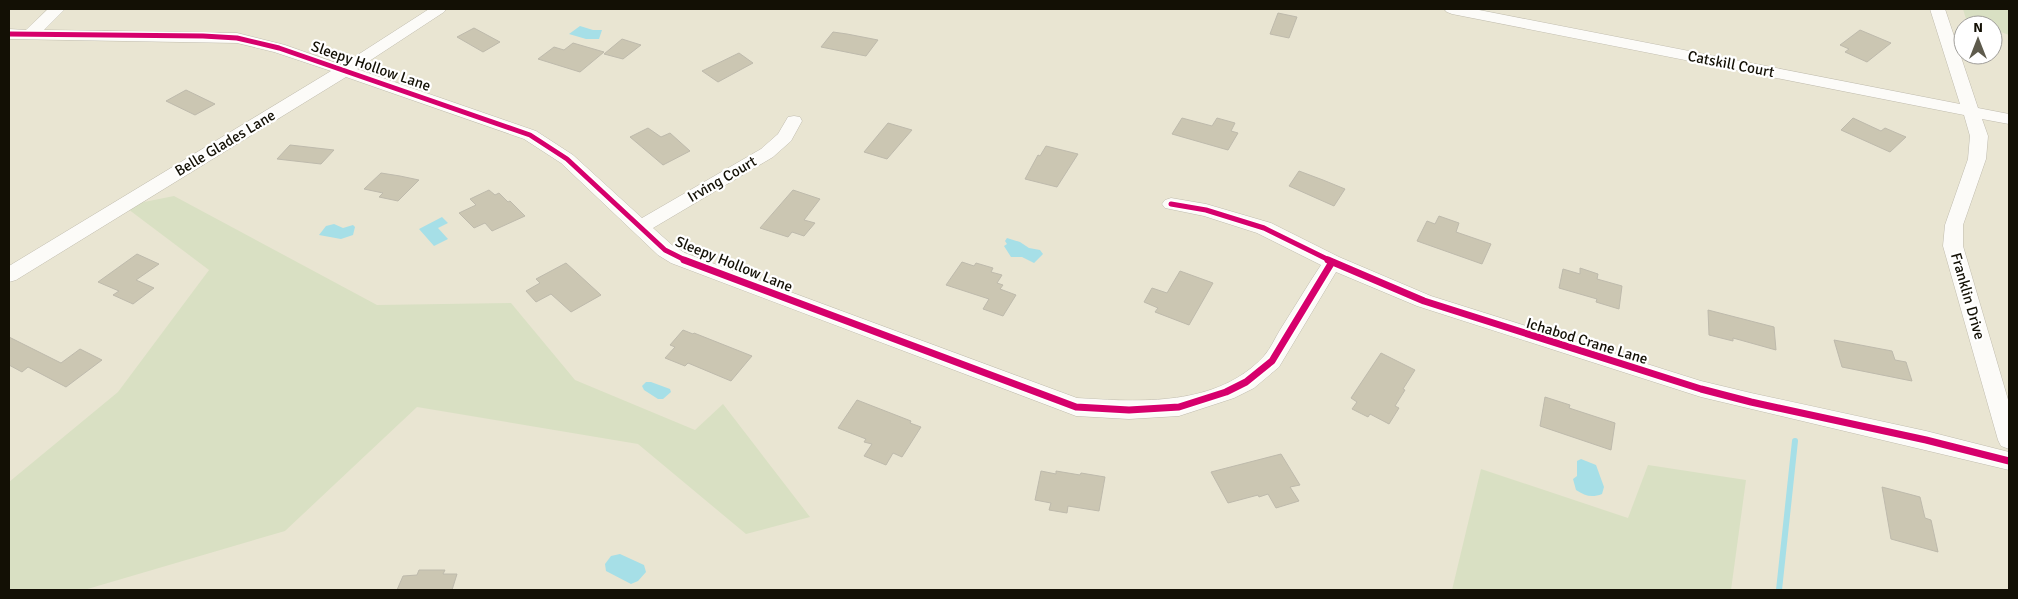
<svg xmlns="http://www.w3.org/2000/svg" width="2018" height="599" font-family="Signika,sans-serif">
<rect width="100%" height="100%" fill="#e9e5d2"/>
<path fill="#d9e0c3" d="M1963,9H2009V35L1993,29V25H1983L1966,19Z
M174,196L377,305L511,303L575,380L695,430L723,404L810,517L746,534L638,444L417,407L285,531L84,590H9V482L118,392L209,270L124,206Z
M1648,465L1746,480L1731,590H1452L1481,469L1628,518Z"/>
<path fill="#a6dfe7" d="M580,26L593,30H602L599,39H586L569,34Z
M442,217L448,223L438,228L448,239L434,246L419,229Z
M334,224L343,228L353,225L355,227L353,235L341,239L319,235L326,226Z
M1007,238L1020,242L1029,248L1040,250L1043,254L1034,263L1022,257H1011L1004,246L1007,244L1005,241Z
M646,382H651L670,389L671,392L663,399H658L644,390L642,386Z
M1581,459L1596,465L1604,487L1602,494C1592,498 1585,496 1576,490L1573,479L1577,476V461Z
M620,554L644,565L646,572L638,581L631,584L606,571L605,564L611,556Z"/>
<g fill="none" stroke-linecap="round" stroke-linejoin="round">
<path stroke="#a6dfe7" stroke-width="6" d="M1779,590L1795,441"/>
</g>
<path fill="#cbc6b2" stroke="#bebaac" d="M1278,13L1297,17L1289,38L1270,34Z
M474,28L500,42L483,52L457,37Z
M1860,30L1891,43L1867,62L1845,52L1849,49L1840,45Z
M833,32L847,34L878,40L866,56L821,47Z
M622,39L641,45L623,59L604,54Z
M573,43L604,52L580,72L538,59L554,47L564,50Z
M739,53L753,63L718,82L702,71Z
M186,90L215,104L195,115L166,101Z
M1182,118L1212,126L1217,118L1235,123L1231,131L1238,133L1228,150L1172,134Z
M1853,118L1881,131L1885,128L1906,137L1890,152L1841,130Z
M888,123L912,130L887,159L864,152Z
M648,128L661,137L670,133L690,151L663,165L630,137Z
M290,145L334,150L321,164L277,159Z
M1046,146L1078,154L1057,187L1025,179L1038,155L1040,156Z
M1299,171L1323,180L1345,189L1334,206L1289,186Z
M381,173L400,176L419,180L398,201L379,197L383,193L364,189Z
M489,190L495,195L499,193L508,202L510,201L525,216L492,231L485,223L474,228L459,213L476,205L470,199Z
M793,190L820,199L804,220L815,223L804,236L792,232L788,237L760,228Z
M1439,216L1459,223L1456,232L1491,244L1482,264L1417,241L1427,221L1435,224Z
M137,254L159,264L136,280L154,288L133,304L113,295L119,291L98,282Z
M962,262L974,266L976,263L993,268L991,272L1002,275L997,283L1003,285L1000,289L1016,295L1003,316L983,309L989,299L946,285Z
M566,263L601,295L571,312L551,294L536,302L526,291L540,283L536,279Z
M1580,268L1598,274L1597,279L1622,286L1619,309L1596,302L1597,299L1559,288L1563,269L1580,274Z
M1180,271L1213,283L1189,325L1155,312L1158,308L1144,302L1152,288L1167,293Z
M1708,310L1774,327L1776,350L1733,338V341L1709,335Z
M683,330L693,334L694,333L752,356L731,381L688,363L685,366L665,358L675,347L670,345Z
M9,337L61,363L80,349L102,360L66,387L28,367L22,372L9,365Z
M1834,340L1892,351L1895,360L1906,362L1912,381L1842,367Z
M1381,353L1415,370L1403,389L1405,390L1395,406L1399,408L1389,424L1370,414L1368,417L1352,409L1357,402L1351,398Z
M1545,397L1570,405L1569,408L1615,423L1611,450L1540,426Z
M857,400L911,421L910,423L921,427L902,457L893,453L886,465L864,456L872,444L864,442L866,439L838,428Z
M1281,454L1300,485L1290,487L1299,501L1276,508L1268,494L1259,497L1258,495L1228,503L1211,472Z
M1041,471L1056,474V471L1080,475L1081,473L1105,477L1099,511L1068,506L1067,513L1049,510L1051,503L1035,500Z
M1882,487L1920,497L1925,518L1931,520L1938,552L1891,539Z
M419,570H445L443,574H457L452,590H397L403,576L417,575Z"/>
<g fill="none" stroke-linecap="round" stroke-linejoin="round">
<defs>
<path id="minor" d="M48,9H65L44,30L237,33L285,45L342,65L429,9H446L444,12L357,69L536,131L573,155L642,218L761,149L778,134L788,117L794,116L800,117L802,121L791,141L773,157L653,228L672,245L685,253L1077,398C1140,402 1217,407 1264,356C1271,348 1275,338 1280,330C1294,308 1307,286 1321,265L1257,233L1204,216L1165,208L1162,204L1165,200L1171,198L1206,204L1271,223L1339,257L1431,296L1701,381L1751,393L1926,431L2009,452V470L1701,397L1417,306L1336,272L1279,367L1254,388L1234,398L1179,416L1129,419L1076,416L671,263L658,255L561,163L524,139L346,77L16,280L9,282V266L331,71L274,52L237,43L9,39V29L26,30Z
M1444,9H1474L1960,104L1930,9H1945L1978,108L2009,114V124L1982,119L1988,136L1986,159L1963,225V246L2009,403V449L2001,446L1998,440L1943,246L1945,225L1968,159L1970,136L1964,115L1452,14L1447,12Z"/>
</defs>
<use href="#minor" stroke="#c0bcae" stroke-width="1"/>
<use href="#minor" fill="#fcfbf8" fill-rule="evenodd"/>
<defs>
<path id="cycleway-far1" d="M9,34L203,36L237,38L279,48L530,135L567,159L665,250L687,261
M1171,204L1206,210L1264,228L1331,261"/>
<path id="cycleway" d="M684,260L1076,407L1129,410L1179,407L1226,392L1246,382L1272,361L1332,262
M1328,260L1424,301L1701,389L1751,402L1926,440L2009,461"/>
</defs>
<use href="#cycleway-far1" stroke="#fff" stroke-width="8"/>
<use href="#cycleway" stroke="#fff" stroke-width="10"/>
<use href="#cycleway-far1" stroke="#d6006c" stroke-width="5"/>
<use href="#cycleway" stroke="#d6006c" stroke-width="7"/>
</g>
<g text-anchor="middle" stroke-width="4.5" stroke-linejoin="round" paint-order="stroke">
<g font-size="15" fill="#131005" stroke="#fff">
<text transform="translate(1731 64) rotate(11)" y="5">Catskill Court</text>
<text transform="translate(371 66) rotate(19)" y="5">Sleepy Hollow Lane</text>
<text transform="translate(225 143) rotate(-31)" y="5">Belle Glades Lane</text>
<text transform="translate(722 179) rotate(-30)" y="5">Irving Court</text>
<text transform="translate(734 264) rotate(22)" y="5">Sleepy Hollow Lane</text>
<text transform="translate(1968 296) rotate(74)" y="5">Franklin Drive</text>
<text transform="translate(1587 341) rotate(17)" y="5">Ichabod Crane Lane</text>
</g>
</g>
<rect width="2018" height="599" fill="none" stroke="#131005" stroke-width="20"/>
<g transform="translate(1978 40)"><circle r="24" fill="#ffffff" stroke="#a19f9b"/>
<path d="M0-4L9 19L0 12L-9 19Z" fill="#5e5b4d"/>
<text y="-8" font-size="14" font-weight="bold" text-anchor="middle" fill="#131005">N</text>
</g>
</svg>
